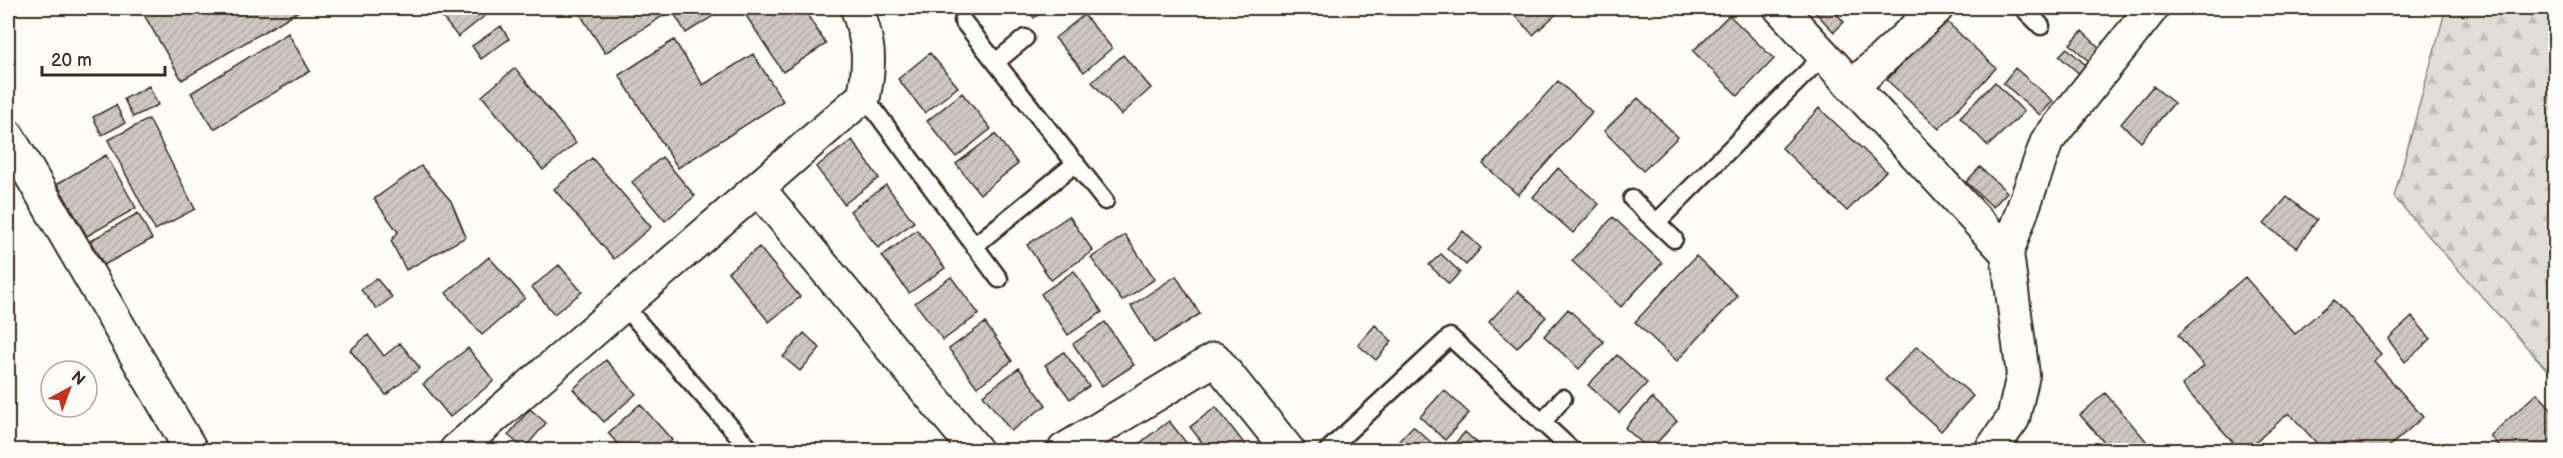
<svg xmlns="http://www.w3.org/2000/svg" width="2563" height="458" font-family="'Balsamiq Sans',sans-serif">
<defs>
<pattern id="forest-firs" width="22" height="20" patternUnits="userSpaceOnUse" patternTransform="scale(1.5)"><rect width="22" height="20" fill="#e1ded7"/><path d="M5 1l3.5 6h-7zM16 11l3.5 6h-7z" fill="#c2bfb8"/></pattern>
<pattern id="building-hatch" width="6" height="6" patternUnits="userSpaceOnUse" patternTransform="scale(1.5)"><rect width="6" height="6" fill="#cdc8c2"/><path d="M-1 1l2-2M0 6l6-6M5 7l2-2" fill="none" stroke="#b1aca6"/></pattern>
</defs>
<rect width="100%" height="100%" fill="#fdfcf7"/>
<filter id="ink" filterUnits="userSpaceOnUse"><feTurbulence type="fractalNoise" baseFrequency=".0167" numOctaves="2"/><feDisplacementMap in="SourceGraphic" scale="12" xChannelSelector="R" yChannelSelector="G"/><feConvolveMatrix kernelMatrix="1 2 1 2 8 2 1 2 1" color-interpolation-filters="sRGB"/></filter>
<g filter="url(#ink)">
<path fill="url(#forest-firs)" stroke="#8e847a" stroke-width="1.5" d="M2446,8H2555V379L2394,197Z"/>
<path fill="url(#building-hatch)" stroke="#3b2a1e" stroke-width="1.5" d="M140,8H304L182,80Z
M442,8H479L486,15L458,37L437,11Z
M591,8H726L686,33L672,10L605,53L580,14Z
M741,8H803L826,44L783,72Z
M1026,8H1047L1034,18Z
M1508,8H1563L1533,35Z
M1811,8H1831L1844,22L1834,32Z
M1084,15L1112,48L1084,72L1055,38Z
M1729,15L1774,59L1738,96L1693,51Z
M1944,19L1996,68L1939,129L1887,80Z
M501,26L509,39L481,59L472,46Z
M2082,31L2104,52L2092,64L2070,44Z
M288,33L310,71L214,129L191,93Z
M674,40L703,85L753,54L783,101L678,168L619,75Z
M2067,48L2089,68L2082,76L2059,56Z
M930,53L958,87L925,113L898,79Z
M1123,55L1151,88L1121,115L1092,82Z
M515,68L576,143L543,170L482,96Z
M2015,68L2053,101L2040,115L2003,83Z
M1558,81L1592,112L1518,195L1483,164Z
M1995,82L2024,112L1988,146L1960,117Z
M149,86L158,105L133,117L124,99Z
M2153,86L2174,103L2141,142L2121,124Z
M962,93L991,129L956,157L927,121Z
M1638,98L1678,137L1643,171L1604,131Z
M116,105L125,123L102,135L93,117Z
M1819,108L1886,171L1847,211L1782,148Z
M149,119L195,209L155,230L108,140Z
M995,134L1018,164L980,194L956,164Z
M852,140L879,178L844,204L816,167Z
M106,155L136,208L87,236L57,184Z
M662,157L695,196L665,221L632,182Z
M592,158L651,227L614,259L554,189Z
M421,166L451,201L466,237L406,270L391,241L398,232L374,199Z
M1980,167L2007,192L1993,207L1966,182Z
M1558,168L1599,204L1573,233L1533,197Z
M886,185L914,222L878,248L850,211Z
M2287,197L2317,220L2297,248L2264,224Z
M138,213L152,239L104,265L90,241Z
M1069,216L1093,251L1051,280L1027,245Z
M1613,217L1662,263L1621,307L1572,261Z
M917,230L945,268L909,293L882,256Z
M1463,231L1481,248L1466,265L1447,248Z
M1125,235L1155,279L1122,301L1091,258Z
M759,247L800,297L769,322L728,272Z
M1441,254L1460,272L1449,284L1429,265Z
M1696,256L1738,296L1677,361L1635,322Z
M489,257L525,298L482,335L446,293Z
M559,265L582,292L554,314L532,287Z
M1074,271L1102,312L1068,335L1041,294Z
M1176,276L1200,314L1154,343L1131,306Z
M951,277L979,314L943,340L915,303Z
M2245,277L2295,334L2334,300L2381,354L2374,361L2423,417L2390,446L2389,450H2323L2289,413L2246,450H2240L2182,385L2204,366L2178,335Z
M376,278L392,297L377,309L361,290Z
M1518,291L1546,317L1517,348L1489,322Z
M1568,309L1604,342L1579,369L1544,336Z
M2412,317L2431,339L2405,362L2388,339Z
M1105,322L1134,365L1102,386L1073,344Z
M985,323L1012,361L977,387L949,349Z
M1375,325L1392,341L1376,360L1358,345Z
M804,333L820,348L800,371L783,357Z
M368,335L384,356L400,343L420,368L386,395L350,350Z
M1917,346L1973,396L1941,431L1885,380Z
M468,348L494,381L450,417L423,384Z
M1064,352L1089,386L1070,399L1045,365Z
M1617,355L1647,383L1619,413L1588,385Z
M606,360L636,394L604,422L573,389Z
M1019,368L1046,405L1011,431L983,395Z
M1444,390L1469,413L1445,440L1420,417Z
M2105,393L2154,450H2111L2080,415Z
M2537,393L2556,414V450H2503L2490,436Z
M1652,398L1677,421L1650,450L1625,428Z
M640,404L672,440L661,450H623L608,433Z
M1216,407L1249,450H1208L1190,427Z
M530,409L546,423L524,449L508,435Z
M1169,421L1192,450H1139L1136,446Z
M1413,426L1435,446L1430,450H1410L1399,441Z
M1465,432L1485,450H1449Z
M2190,441L2198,450H2179Z"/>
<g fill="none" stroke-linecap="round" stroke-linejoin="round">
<defs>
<path id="lane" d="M2023,8L2041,26
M963,21L1105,201
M996,62L1025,38
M864,96L999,279
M1632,199L1674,239
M1657,222L1824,55
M974,246L1076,163
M623,305L751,450
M1542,423L1563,398
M1328,450L1450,337L1572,450"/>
<path id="street" d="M1780,8L2007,253
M1853,86L1937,8
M8,136L191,450
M758,188L976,450
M456,450L864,96C871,59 869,43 857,8
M1064,450L1215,359L1288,450
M1991,450L2013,419L2023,375L2007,253L2047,141L2152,8"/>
</defs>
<use href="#lane" stroke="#3b2a1e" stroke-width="21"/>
<use href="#street" stroke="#3b2a1e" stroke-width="36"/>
<use href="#lane" stroke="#fdfcf7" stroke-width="16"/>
<use href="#street" stroke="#fdfcf7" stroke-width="32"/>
</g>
</g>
<rect width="2563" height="458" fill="none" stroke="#fdfcf7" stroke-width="30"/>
<rect x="15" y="15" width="2533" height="428" fill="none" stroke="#3b2a1e" stroke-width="2" filter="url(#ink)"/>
<g transform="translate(69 389) rotate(41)"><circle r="28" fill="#fdfcf7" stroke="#afa8a0" stroke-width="1.5"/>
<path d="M0-4.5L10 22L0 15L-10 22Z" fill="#c8321e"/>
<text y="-9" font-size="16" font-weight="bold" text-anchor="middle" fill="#3b2a1e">N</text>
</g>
<path d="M42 66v9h123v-9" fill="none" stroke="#3b2a1e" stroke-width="3"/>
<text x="51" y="66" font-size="18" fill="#3b2a1e" stroke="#fdfcf7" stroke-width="4.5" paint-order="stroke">20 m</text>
</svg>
